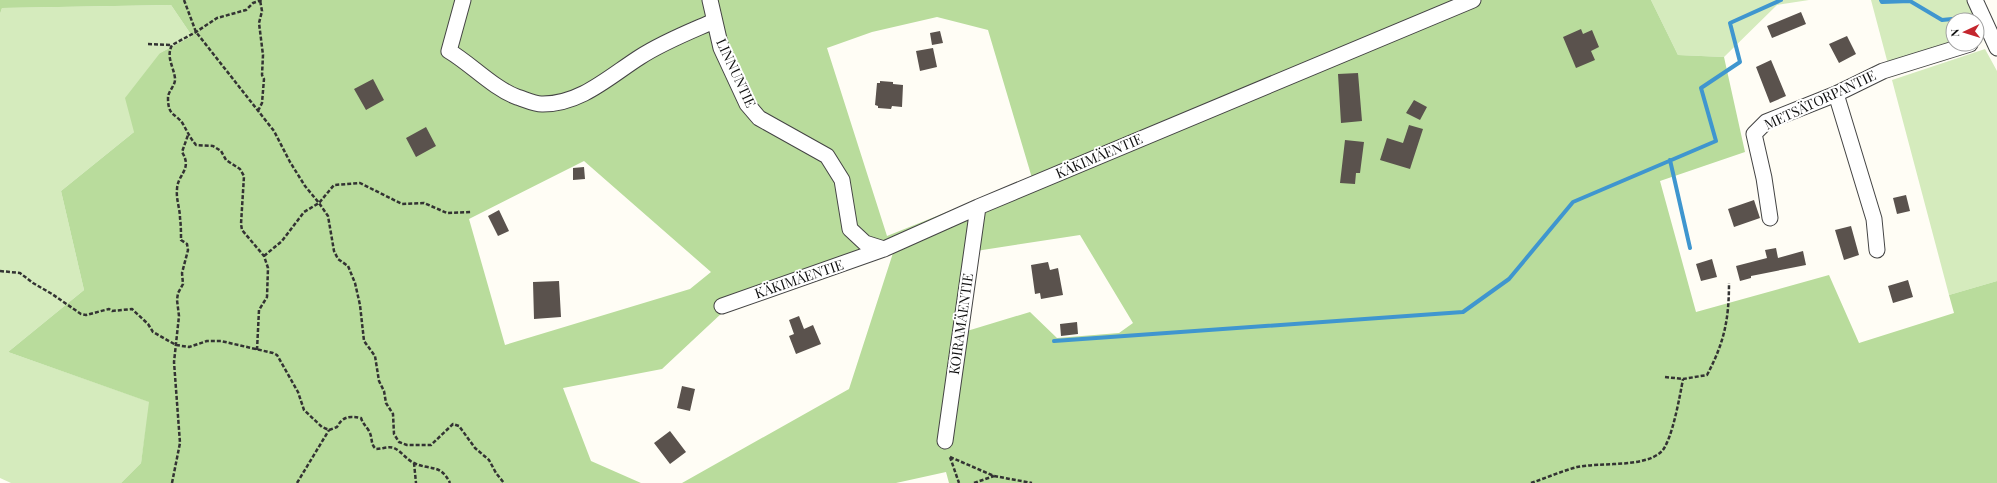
<svg xmlns="http://www.w3.org/2000/svg" width="1997" height="483" font-family="'Playfair Display',serif">
<rect width="100%" height="100%" fill="#fffdf5"/>
<path fill="#d5ebbd" d="M1651,0H1809L1777,5L1724,57L1678,55Z
M1871,0H1968L1976,20H1953V44L1888,64Z
M171,5L192,36L160,53L134,132L61,191L84,290L8,352L150,402L141,463L121,483H11L0,478V14L2,8Z
M1985,49L1997,71V281L1949,295L1892,80Z"/>
<path fill="#b9dc9c" fill-rule="evenodd" d="M0,0H1651L1678,55L1724,57L1745,152L1660,181L1696,312L1829,275L1859,343L1954,313L1949,295L1997,281V483H949L946,472L896,483H682L849,389L893,253L723,312L662,369L563,388L591,461L641,483H121L141,463L149,402L8,352L84,290L61,191L134,132L125,98L160,53L192,36L171,5L2,8L0,14ZM937,17L988,30L1032,178L887,236L827,48L872,32ZM584,161L711,272L690,289L505,345L469,219ZM1080,235L1133,323L1119,333L1057,338L1030,312L967,331L976,251Z"/>
<g fill="none" stroke-linecap="round" stroke-linejoin="round">
<path stroke="#3f96cf" stroke-width="4" d="M1881,0L1882,2L1910,1L1942,20L1972,17
M1670,160L1690,248
M1054,341L1463,312L1509,279L1573,202L1716,141L1701,88L1740,62L1730,23L1781,0"/>
</g>
<path fill="#5a524d" d="M1801,12L1806,24L1772,38L1767,26Z
M1581,29L1583,34L1592,30L1599,47L1591,51L1595,60L1576,68L1563,37Z
M940,31L943,43L932,45L930,33Z
M1847,36L1856,54L1839,63L1829,44Z
M933,48L937,67L920,71L916,51Z
M1771,60L1786,96L1770,103L1756,67Z
M1358,73L1362,121L1341,123L1338,74Z
M373,79L384,100L366,110L354,89Z
M880,81L893,82V84L903,85L902,107L892,106L891,109L878,108V106L875,105L877,83H880Z
M1414,100L1427,107L1420,120L1406,113Z
M1409,125L1423,129L1410,169L1380,160L1387,138L1403,143Z
M426,127L436,146L416,157L406,138Z
M1345,140L1364,142L1360,173H1356L1355,184L1340,183Z
M584,167L585,179L573,180V168Z
M1906,195L1910,211L1897,214L1893,198Z
M1754,200L1760,218L1734,227L1728,209Z
M499,210L509,231L498,236L488,216Z
M1851,226L1859,255L1844,260L1835,230Z
M1776,248L1778,258L1803,251L1806,265L1751,276V278L1740,281L1736,266L1767,258L1765,250Z
M1712,259L1717,277L1701,281L1696,264Z
M1048,262L1050,270L1058,268L1063,295L1041,299L1040,293L1035,294L1031,265Z
M1908,280L1913,297L1893,303L1888,286Z
M559,281L561,317L534,319L533,282Z
M799,316L804,329L813,325L821,344L796,354L789,336L794,334L789,320Z
M1077,322L1078,334L1061,336L1060,324Z
M682,386L695,389L690,411L677,408Z
M670,431L686,452L670,464L654,443Z"/>
<g fill="none" stroke-linecap="round" stroke-linejoin="round">
<defs>
<path id="minor" d="M463,0L449,51C471,64 493,88 517,97C524,99 536,105 543,104C581,104 610,76 640,57C663,42 689,32 714,21
M710,0L721,48L747,104L759,118L827,156L842,180L850,229L865,243L884,249
M1975,0L1997,48
M1836,94L1874,219L1877,250
M1770,218L1764,178L1754,134L1766,122L1836,94L1883,71L1970,44
M722,306L884,249L978,207L1473,0
M945,441L978,207"/>
</defs>
<use href="#minor" stroke="#444" stroke-width="17"/>
<path stroke="#333" stroke-width="2.5" stroke-dasharray="4 2" stroke-linecap="butt" d="M184,0L196,32L274,131L290,162L305,186L319,203L328,216L334,251L338,259L348,266L355,283L360,305L364,341L375,356L379,381L384,391L386,403L393,414L394,434L399,442L407,445H431L453,424L459,426L475,448L489,460L496,473L504,483
M148,44L172,45
M258,111L262,103L264,79L262,75L263,55L259,23L262,11L260,0
M264,256L282,241L304,212L319,203L334,185L360,183L402,204L424,203L447,213L472,212
M0,271L20,273L33,283L52,294L81,314L86,315L109,309L112,311L132,309L148,324L153,332L176,345L189,347L207,341H221L273,353L277,355L298,392L304,410L322,427L329,430L337,427C343,416 349,416 361,418C363,424 366,426 369,431C373,438 370,444 376,449C382,449 388,446 394,448C401,451 407,460 414,463C431,471 440,463 450,483
M257,350L259,310L267,297L268,268L264,256L242,230L241,224L244,176L240,169L226,160L221,151L213,146L196,145C190,138 187,131 183,124C176,113 168,117 168,98C168,91 176,85 175,78C173,65 166,57 172,45L196,32L217,18L246,10L253,3L262,0
M1665,377L1683,379L1707,375C1724,343 1729,320 1729,283
M950,457L994,476L1032,483
M950,457L959,483
M414,463L416,483
M172,483L180,443L174,362L179,316L177,300L178,293L183,284L182,273L188,250L187,244L181,240C181,233 181,225 180,218C180,209 176,199 177,190C177,174 193,170 182,152L188,135
M297,483L329,430
M974,483L994,476
M1531,483C1546,478 1562,471 1577,467C1602,462 1643,468 1661,452C1672,442 1680,395 1683,379"/>
<use href="#minor" stroke="#fff" stroke-width="15"/>
</g>
<g text-anchor="middle" stroke-width="4" stroke-linejoin="round" paint-order="stroke">
<g font-size="14" fill="#111" stroke="#fff">
<text transform="translate(736 73) rotate(65)" y="5">LINNUNTIE</text>
<text transform="translate(1820 100) rotate(-25)" y="5">METSÄTORPANTIE</text>
<text transform="translate(1099 156) rotate(-23)" y="5">KÄKIMÄENTIE</text>
<text transform="translate(799 279) rotate(-19)" y="5">KÄKIMÄENTIE</text>
<text transform="translate(961 324) rotate(-82)" y="5">KOIRAMÄENTIE</text>
</g>
</g>
<g transform="translate(1965 32) rotate(266)"><circle r="19" fill="#ffffff" stroke="#a0a0a0"/>
<path d="M0-3L7 15L0 10L-7 15Z" fill="#c4262e"/>
<text y="-6" font-size="11" font-weight="bold" text-anchor="middle" fill="#111111">N</text>
</g>
</svg>
